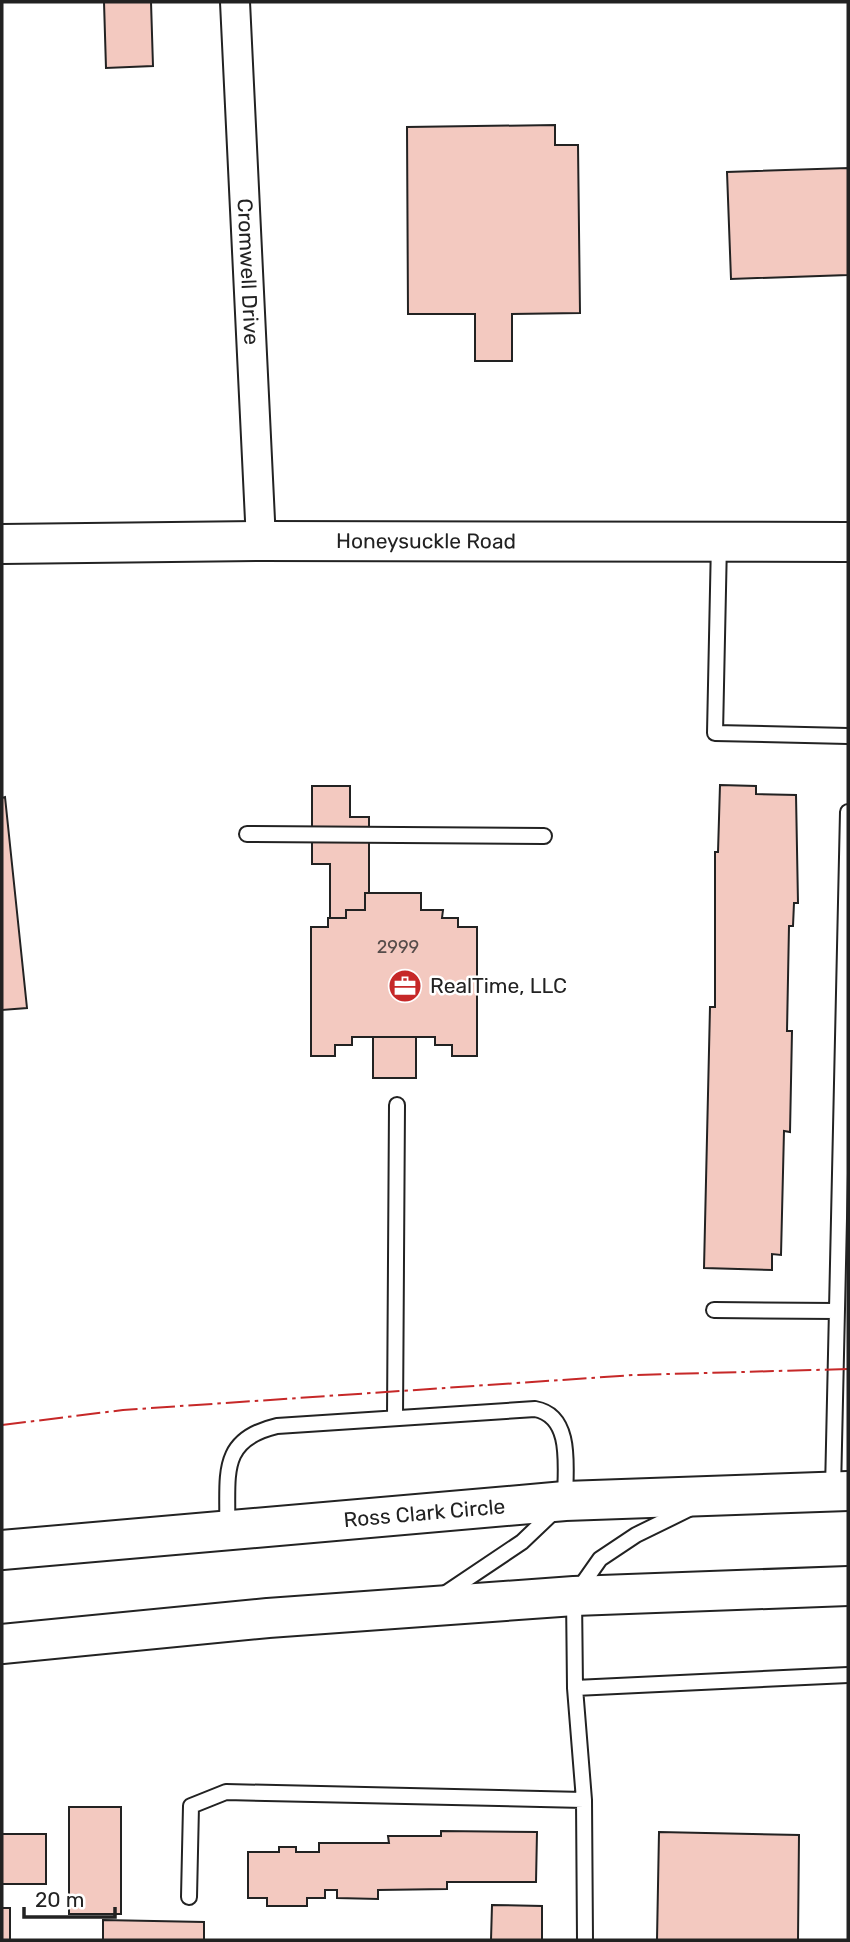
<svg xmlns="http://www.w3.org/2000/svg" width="850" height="1942" font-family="Rubik,sans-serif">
<rect width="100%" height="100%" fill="#fff"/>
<path fill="#f3c9c0" stroke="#222" stroke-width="2" d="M104,2H151L153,66L106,68Z
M555,125V145H578L580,313L512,314V361H475V314H408L407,127Z
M848,168V275L731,279L727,172Z
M720,785L756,786V794L796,795L798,903H794L793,926H789L787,1031H792L790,1132L784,1131L781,1255L772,1254V1270L704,1268L710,1007H715V852H718Z
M312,786H350V817H369V893H365V910H346V918H330V864H312Z
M5,797L27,1008L2,1010V798Z
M365,893H421V910H443L442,918H458V927H477V1056H452V1045H435V1037H352V1045H335V1056H311V927H328V918H346V910H365Z
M373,1037H416V1078H373Z
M69,1807H121V1914H69Z
M441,1831L537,1832L536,1882H447V1889L378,1890V1899L337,1898V1890H325V1898H307V1906H267V1898H248V1852H279V1847H296V1852H319V1843H389L388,1836H441Z
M659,1832L799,1835L798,1940H657Z
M2,1834H46V1884H2Z
M492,1905L542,1906V1940H491Z
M2,1908H10V1940H2Z
M103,1920L204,1922V1940H103Z"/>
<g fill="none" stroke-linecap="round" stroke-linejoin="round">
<defs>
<path id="service" d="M719,542L715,733L848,736
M247,834L544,836
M714,1310L836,1311
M395,1418L397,1105
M833,1490L848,812
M227,1528C229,1477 217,1440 277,1426L535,1409C574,1416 565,1470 565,1501L522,1542L443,1595
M575,1688L848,1675
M189,1897L191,1806L226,1792L584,1800
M585,1940L584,1800L575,1688L574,1596L600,1559L636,1535L689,1509"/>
<g id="minor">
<path id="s1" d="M235,2L261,541"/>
</g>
<g id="secondary">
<path id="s2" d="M2,544L261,541L848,542"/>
</g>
<g id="trunk">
<path id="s3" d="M2,1550L565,1501L848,1491"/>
<path d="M2,1644L268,1618L574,1596L848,1586"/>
</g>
</defs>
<use href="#service" stroke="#222" stroke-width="18"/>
<use href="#minor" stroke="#222" stroke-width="32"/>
<use href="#secondary" stroke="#222" stroke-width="42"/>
<use href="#trunk" stroke="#222" stroke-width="42"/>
<use href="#service" stroke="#fff" stroke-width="14"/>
<use href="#minor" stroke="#fff" stroke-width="28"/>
<use href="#secondary" stroke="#fff" stroke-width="38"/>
<use href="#trunk" stroke="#fff" stroke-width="38"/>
<path stroke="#c62828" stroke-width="2" stroke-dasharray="24 5 3.5 5" stroke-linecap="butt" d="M2,1425L123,1410L634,1375L848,1369"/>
</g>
<defs>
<symbol id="office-disc" viewBox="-11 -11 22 22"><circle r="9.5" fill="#c62828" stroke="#fff"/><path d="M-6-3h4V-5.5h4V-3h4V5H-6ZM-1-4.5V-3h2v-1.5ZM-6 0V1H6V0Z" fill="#fff"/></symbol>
</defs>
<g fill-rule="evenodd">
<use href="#office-disc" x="386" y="967" width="38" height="38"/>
</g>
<g text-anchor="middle" stroke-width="5" stroke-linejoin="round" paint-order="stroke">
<g font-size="18" fill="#564c4a">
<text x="398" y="953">2999</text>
</g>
<g font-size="21" fill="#222" stroke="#fff">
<text dy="7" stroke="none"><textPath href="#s1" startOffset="270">Cromwell Drive</textPath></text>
<text dy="7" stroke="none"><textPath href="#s2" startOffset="424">Honeysuckle Road</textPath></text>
<text dy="7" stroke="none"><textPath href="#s3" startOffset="424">Ross Clark Circle</textPath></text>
</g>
<g font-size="21" fill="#222" stroke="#fff" text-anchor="start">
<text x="430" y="993">RealTime, LLC</text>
</g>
</g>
<rect width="850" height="1942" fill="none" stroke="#222222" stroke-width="7"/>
<path d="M24 1907v10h91v-10" fill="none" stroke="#222222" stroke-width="3.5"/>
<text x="35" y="1907" font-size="21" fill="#222222" stroke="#ffffff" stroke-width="5" paint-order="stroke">20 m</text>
</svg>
